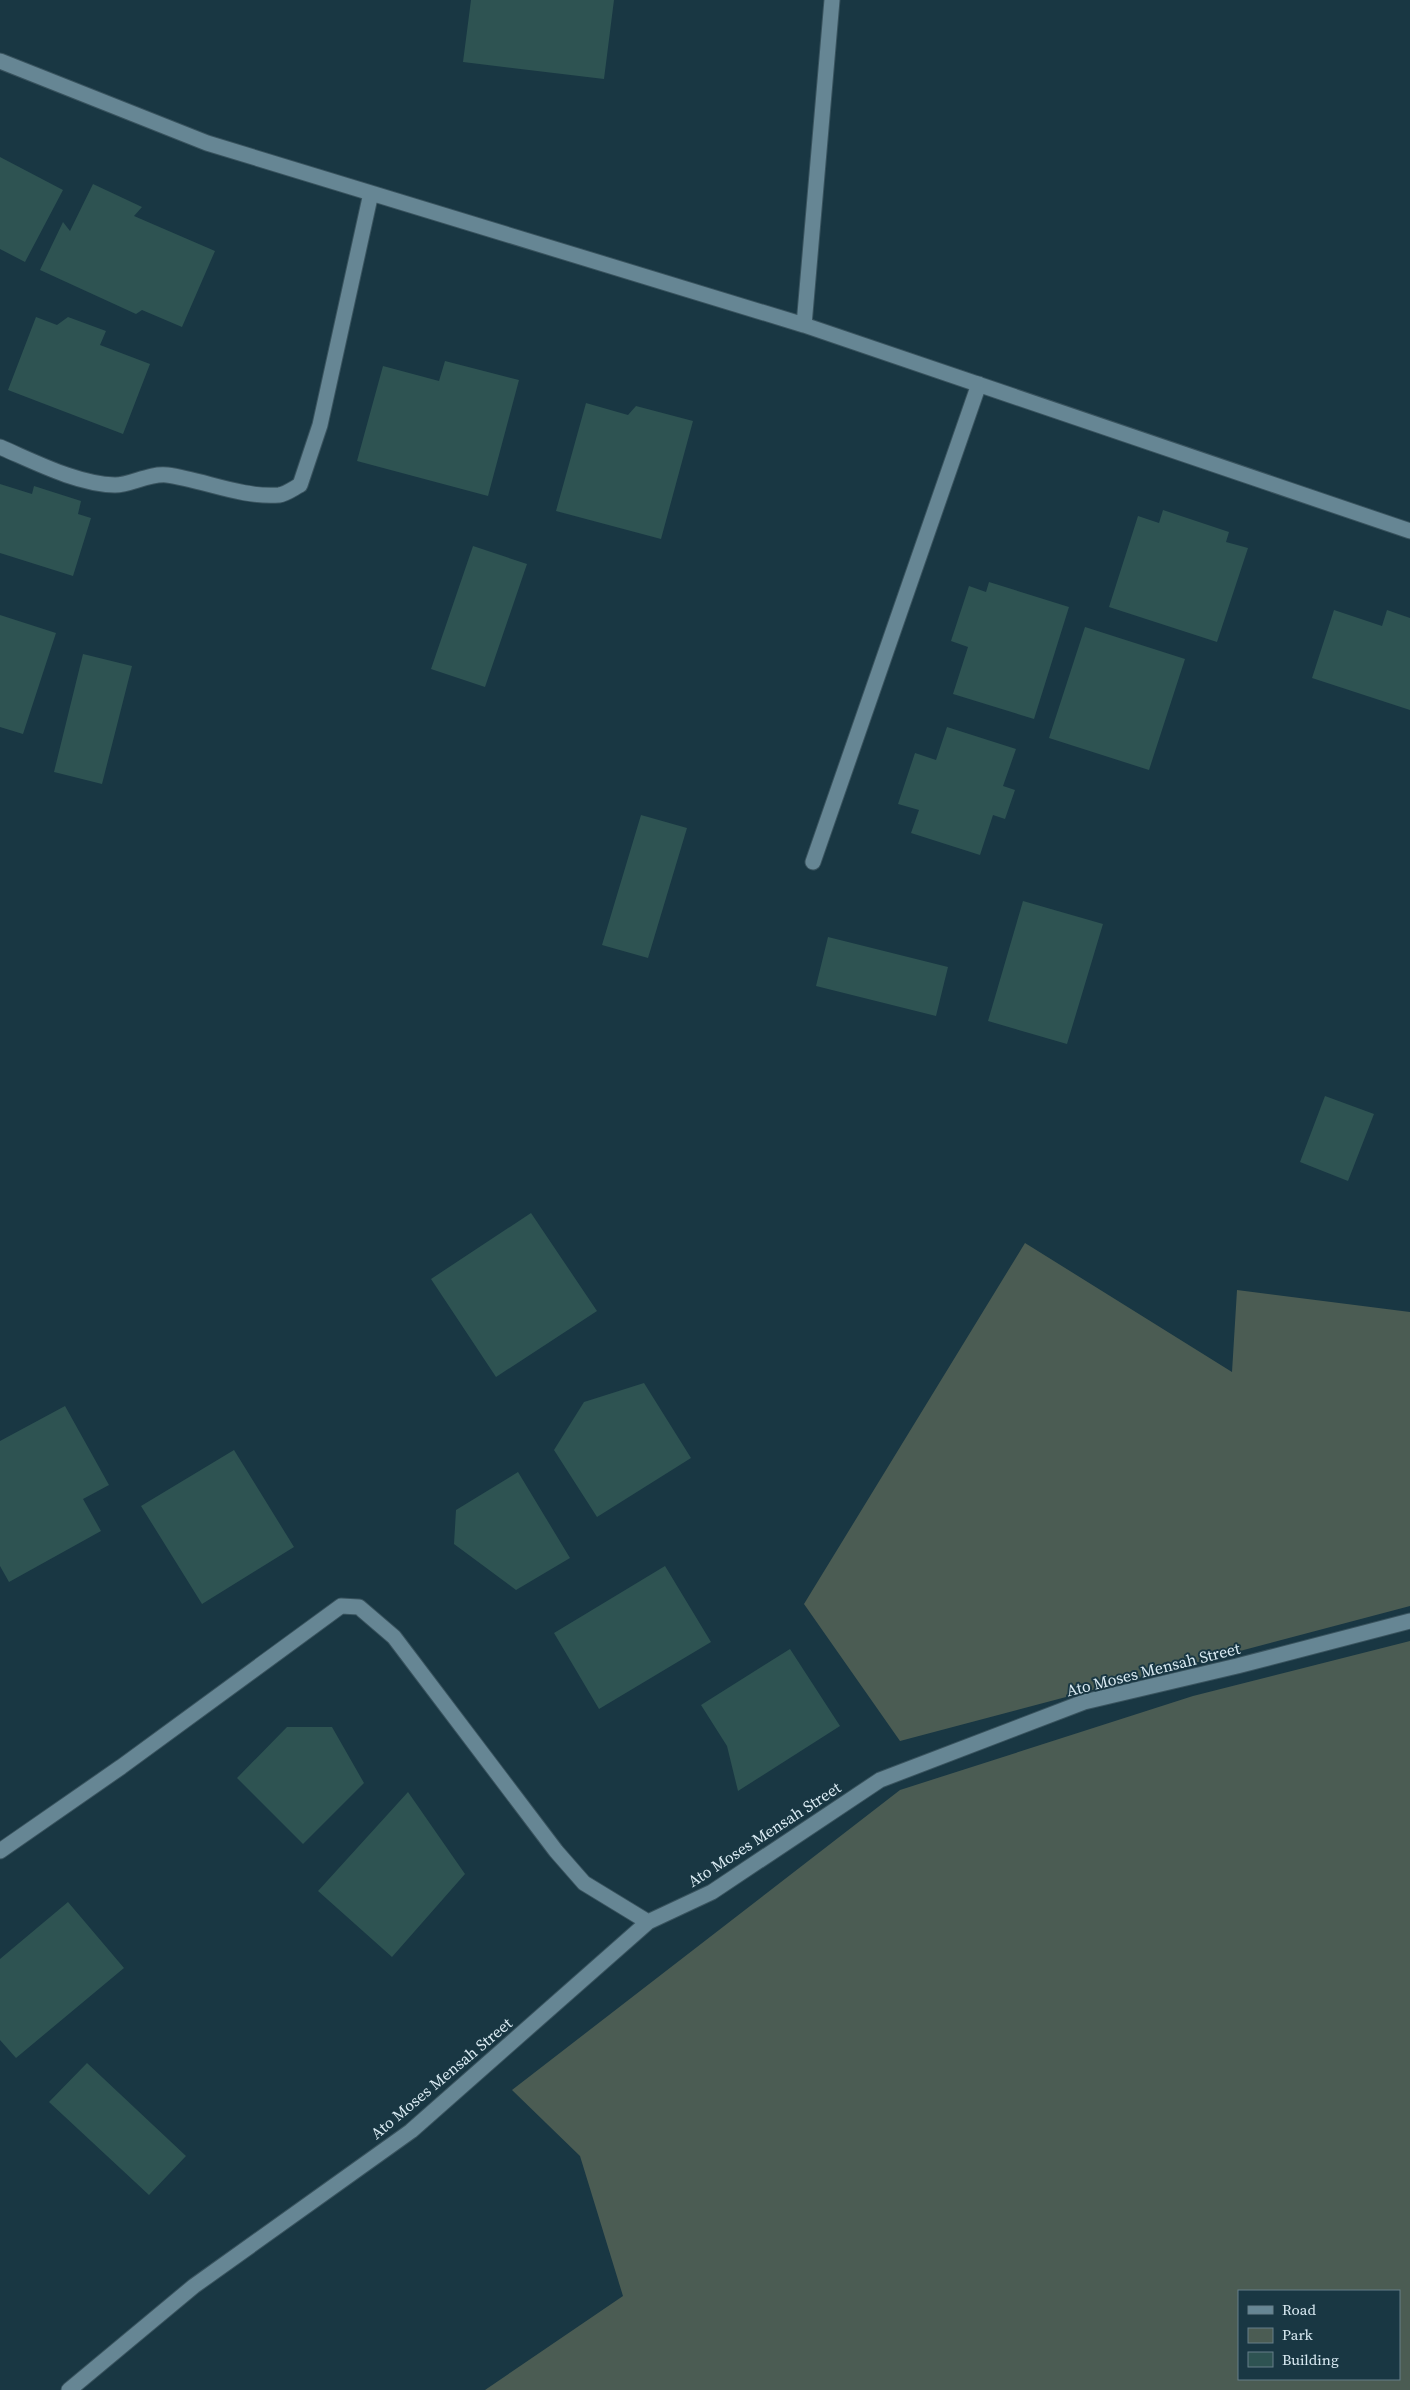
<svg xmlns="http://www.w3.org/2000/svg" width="1410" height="2390" font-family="'Source Serif 4',serif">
<rect width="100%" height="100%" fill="#193743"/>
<path fill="#4b5c53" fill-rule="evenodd" d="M1025,1243L1232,1372L1237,1290L1410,1312V1606L900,1741L804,1604Z
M1410,1641V2390H485L623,2296L580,2156L512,2090L900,1790L1193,1696ZM1399,2291V2379H1239V2291Z"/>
<path fill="#2e5352" d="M471,0H614L604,79L463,62Z
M0,157L63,190L25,262L0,249Z
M93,184L142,207L134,216L215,251L182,327L142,310L136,314L40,270L63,222L70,231Z
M36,317L57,325L68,317L106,331L100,345L150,364L123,434L8,390Z
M445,361L519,380L488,496L357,461L383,366L439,381Z
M586,403L628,415L636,406L693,421L661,539L556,511Z
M0,484L32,494L34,486L81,501L78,514L91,518L73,576L0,553Z
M1163,510L1229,532L1226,542L1248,548L1217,642L1109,607L1138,516L1159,523Z
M473,546L527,564L485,687L431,669Z
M989,582L1069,607L1034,719L953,694L968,647L951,641L969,586L986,592Z
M1334,610L1382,626L1387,610L1410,618V710L1312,678Z
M0,615L56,633L23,734L0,727Z
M1085,627L1185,659L1149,770L1049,738Z
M83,654L132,666L102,784L54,772Z
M947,727L1016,749L1003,786L1015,790L1005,819L993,815L980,855L911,833L919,810L898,804L915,753L936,760Z
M641,815L687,828L648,958L602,945Z
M1023,901L1103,924L1067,1044L988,1021Z
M828,937L948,967L936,1016L816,986Z
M1325,1096L1374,1114L1348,1181L1300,1162Z
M531,1213L597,1311L496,1377L431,1279Z
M644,1383L691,1458L597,1517L554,1450L584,1402Z
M65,1406L109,1485L83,1499L101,1531L9,1582L0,1566V1441Z
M234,1450L294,1547L202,1604L141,1506Z
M518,1472L570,1558L516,1590L454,1544L456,1510Z
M665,1566L711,1642L599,1709L554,1633Z
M790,1649L840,1726L738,1791L727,1746L701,1705Z
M287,1727H332L364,1783L303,1844L237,1778Z
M408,1792L465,1874L392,1957L318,1891Z
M68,1902L124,1968L16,2058L0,2040V1959Z
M87,2063L186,2156L149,2195L49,2102Z"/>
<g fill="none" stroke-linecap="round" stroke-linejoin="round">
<defs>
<path id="street" d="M832,0L804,325L1410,531
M0,61L207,143L804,325
M0,447C35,462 77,484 115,485C131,485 149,473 167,475C204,480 242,498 279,495C286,494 294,488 300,485L320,425L371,193
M813,862L979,384
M0,1851L121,1767L341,1606L359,1607L394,1637L556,1851L584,1883L648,1922
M69,2390L194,2286L411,2131L648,1922L712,1892L880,1780L1084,1702L1237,1666L1410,1621"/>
</defs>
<use href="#street" stroke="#39535e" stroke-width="17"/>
<use href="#street" stroke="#668694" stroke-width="15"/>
</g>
<g text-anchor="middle" stroke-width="4" stroke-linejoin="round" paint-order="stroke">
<g font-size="16" fill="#daebf3" stroke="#193743">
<text transform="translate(1153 1669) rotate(-14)" y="6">Ato Moses Mensah Street</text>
<text transform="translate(764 1834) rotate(-33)" y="6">Ato Moses Mensah Street</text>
<text transform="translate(441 2078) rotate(-40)" y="6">Ato Moses Mensah Street</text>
</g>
</g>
<rect x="1238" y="2290" width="162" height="90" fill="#193743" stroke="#667f89"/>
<rect x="1248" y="2306" width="25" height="8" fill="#668694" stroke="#667f89"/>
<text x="1282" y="2315" font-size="15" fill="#daebf3">Road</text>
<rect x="1248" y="2328" width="25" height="15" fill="#4b5c53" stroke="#667f89"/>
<text x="1282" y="2340" font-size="15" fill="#daebf3">Park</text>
<rect x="1248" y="2352" width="25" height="15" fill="#2e5352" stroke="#667f89"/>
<text x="1282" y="2365" font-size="15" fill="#daebf3">Building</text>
</svg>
